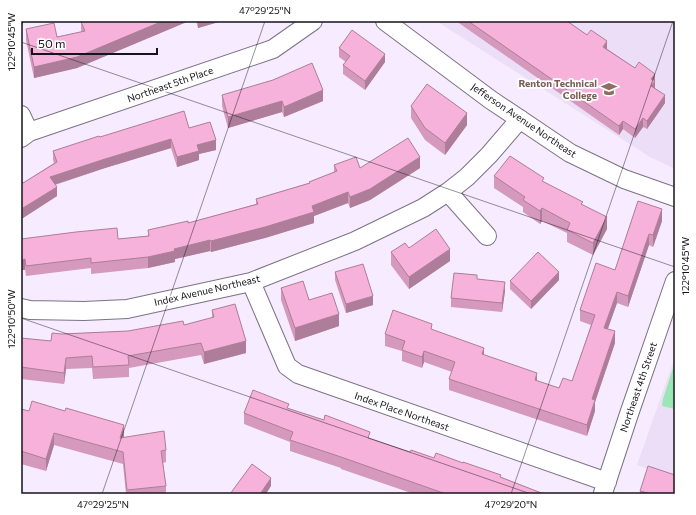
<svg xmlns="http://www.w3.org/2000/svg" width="696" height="515" font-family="Commissioner,sans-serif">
<rect width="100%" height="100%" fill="#f6ebff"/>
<path fill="#eddef8" d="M436,21H675V169L650,157Z
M675,357V479L637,465Z"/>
<path fill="#9ae6b4" d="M675,362V409L662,406L663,399Z"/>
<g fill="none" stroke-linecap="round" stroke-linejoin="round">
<defs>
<path id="minor" d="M385,21L491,100L570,153L624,179L675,197
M21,115L29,132
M21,138L29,132L273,49L313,21
M448,192L487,236
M251,282L287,366L298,374L607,482
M21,308L30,310L84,311L127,309L251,282L355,241L423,208L448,192L467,177L489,155L520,119
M603,493L629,414L675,281"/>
</defs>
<use href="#minor" stroke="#7d7284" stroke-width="20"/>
<use href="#minor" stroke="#fff" stroke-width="18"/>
</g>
<path fill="#d499bc" d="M85,21H189L77,68L34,78L26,40V29L57,37L81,32V22Z
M196,21H222L198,28Z
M456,21H567L635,68L655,74V88L665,103L647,129L643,127L635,138L623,129L619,135Z
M339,48L385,62L365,90L343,74V65L346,62L339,57Z
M222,95L323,101L284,117L282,112L228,128L222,106Z
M411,106L467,125L445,155L425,140L411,118Z
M189,128L216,150L199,154V160L177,167L171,148L105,168L55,185L57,196L23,218H21V180L23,183L54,163L53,160V151L100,137Z
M334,165L360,168H420L370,200L350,208L348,203L314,216V223L265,238L211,252L210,251L175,259V262L148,268L91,274V268L26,276L21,239H118L148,236V230L188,223L256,204V199L309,183V182L334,172Z
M494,176L544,182L583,205L607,229L593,255L567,242V233L542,221L540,224L523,212V207L494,188Z
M662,221L653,247L649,245L628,307L617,303L608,329L615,343L595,402V411L587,436L449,390V379L452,372L424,362L422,368L402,361V351L385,346V334L432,330L537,381L559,388L572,381L591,325L580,321V310L615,270Z
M409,248L450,261L409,289L391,265V252Z
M335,272L373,305L346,313L335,280Z
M477,280L505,291L502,312L451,307V298Z
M559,280L531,309L510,289V281Z
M281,288L309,300L339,326L295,341L281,300Z
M212,310L246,353L204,364L201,355L129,368V377L93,379L92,368L66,369L64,384L21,379V338L51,341L62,334L128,331L184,325L212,318Z
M21,409L124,437L166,450V462L163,463L166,486V494H126L123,464L54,445L46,471L21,464Z
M289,409L370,439L410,452L434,458L501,477L544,494H414L341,469V468L290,451V442L244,424V413Z
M640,491L675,494H640Z"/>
<path fill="#ad7d99" d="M21,21H24L21,28Z
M163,21H189L77,68L34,78V67Z
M198,21H222L198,28Z
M607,41V50L603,47Z
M385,54V62L365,90V81Z
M655,74V90L651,94V79Z
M323,90V101L284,117V107Z
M665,95V103L647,129V121Z
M282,101V112L228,128V117Z
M467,113V125L445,155V143Z
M643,118V127L635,138V129Z
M623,121V129L619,135V126Z
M171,139V148L105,168L50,186V177L105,159Z
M216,140V150L199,154V160L177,167V157L197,145Z
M420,157V168L370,200L350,208V197Z
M57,187V196L23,218V208Z
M348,192V203L314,216V223L265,238L211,252V241L312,206Z
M542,208V221L540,224V211Z
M662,209V221L653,247V235Z
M607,217V229L593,255V243Z
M649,234V245L628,307V296Z
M210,240V251L175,259V262L148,268V257L174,249Z
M450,249V261L409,289V277Z
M25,259V270H21V260Z
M559,272V280L531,309V301Z
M505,282V291L502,312V303Z
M617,292V303L604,339V328Z
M373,296V305L346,313V304Z
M339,314V326L295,341V328Z
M615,331V343L595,402V411L587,436V425L592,399Z
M246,341V353L204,364V352Z
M484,348V359L482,354Z
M424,351V362L422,368V357Z
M66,358V369L64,384V373Z
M537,373V385L535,380Z
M124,425V437L120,438Z
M54,433V445L46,471V459Z
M271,478V486L266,494H260Z"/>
<path fill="#f7b2db" stroke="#ad7d99" d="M85,21H163L77,57L34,67L26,29L54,23L57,37L85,31L81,22Z
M468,21H567L587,35L591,30L607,41L603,47L635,68L639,62L655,74L651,79L655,81L651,86L665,95L647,121L643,118L635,129L623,121L619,126Z
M352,30L385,54L365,81L343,65L350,56L339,48Z
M312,63L323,90L284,107L282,101L228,117L222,95L273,80Z
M427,84L467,113L445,143L425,128L411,106Z
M184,111L189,128L210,122L216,140L197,145L199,151L177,157L171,139L105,159L50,177L57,187L23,208H21V180L23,183L57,162L53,151L99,136L100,137Z
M408,138L420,157L370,189L350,197L348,192L312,206L314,212L265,227L211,241L210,240L174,249L175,251L148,257L91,263V258L26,266L25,259L21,260V239L76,232L117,228L118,239L149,236L148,230L188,221V223L258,204L256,199L310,183L309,182L337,171L334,165L356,157L360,168Z
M510,156L544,178L542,181L583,202L581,204L607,217L593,243L567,230L570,223L542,208L540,211L523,200L525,197L494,176Z
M638,201L662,209L653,235L649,234L628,296L617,292L604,328L615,331L592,399L595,400L587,425L449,379L455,362L424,351L422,357L402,350L405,341L385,334L393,310L432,324L431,329L484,348L482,354L537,373L535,380L559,388L563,378L572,381L595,315L580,310L596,263L615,270Z
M436,229L450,249L409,277L391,252L405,243L409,248Z
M538,252L559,272L531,301L510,281Z
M363,264L373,296L346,304L335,272Z
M454,273L477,275V279L505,282L502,303L451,298Z
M303,281L309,300L332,293L339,314L295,328L281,288Z
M235,304L246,341L204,352L201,343L128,356L129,365L93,367L92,356L66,358L64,373L21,367V338L51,341L52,333L62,334L128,331L183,321L184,325L214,317L212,310Z
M253,390L289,404L287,408L324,420L325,415L370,432L368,438L410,452L411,450L434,458L436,453L463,463V462L501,475L500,477L544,494H446L341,457L290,440L293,432L244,413Z
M32,401L65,411L66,408L124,425L120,438L164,431L166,450L161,451L166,486L127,490L123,452L54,433L46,459L21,451V409L29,411Z
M252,464L271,478L260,494H230Z
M648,466L675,475V494H648V493L640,491Z"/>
<path fill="none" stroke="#17131a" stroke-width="1" stroke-opacity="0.45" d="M21,42L675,267M21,318L531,494M102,494L265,21M511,494L673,21"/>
<defs>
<symbol id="university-bare" viewBox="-9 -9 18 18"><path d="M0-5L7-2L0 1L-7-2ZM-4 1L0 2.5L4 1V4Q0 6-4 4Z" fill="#8d6e63" stroke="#fff" stroke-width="2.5" paint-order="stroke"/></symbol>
</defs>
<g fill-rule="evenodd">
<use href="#university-bare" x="598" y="78" width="22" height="22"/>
</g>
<g text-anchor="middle" stroke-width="3.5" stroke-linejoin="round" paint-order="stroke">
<g font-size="10" font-weight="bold" fill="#785e54" stroke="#fff" text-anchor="end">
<text x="597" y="87">Renton Technical<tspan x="597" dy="12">College</tspan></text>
</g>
<g font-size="10" fill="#17131a" stroke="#fff">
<text transform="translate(170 84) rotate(-19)" y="4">Northeast 5th Place</text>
<text transform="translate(524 120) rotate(34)" y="4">Jefferson Avenue Northeast</text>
<text transform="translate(207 290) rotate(-13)" y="4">Index Avenue Northeast</text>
<text transform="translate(638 387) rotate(-71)" y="4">Northeast 4th Street</text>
<text transform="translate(402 411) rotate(19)" y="4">Index Place Northeast</text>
</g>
</g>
<rect width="696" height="515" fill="none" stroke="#ffffff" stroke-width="44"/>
<path d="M32 48v6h125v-6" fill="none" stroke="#17131a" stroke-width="2"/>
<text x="38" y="48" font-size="12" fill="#17131a" stroke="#ffffff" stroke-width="3" paint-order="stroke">50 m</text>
<rect x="22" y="22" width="652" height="471" fill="none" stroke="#17131a" stroke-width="1.5"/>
<g font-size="10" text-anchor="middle" fill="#17131a">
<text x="265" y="14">47°29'25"N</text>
<text transform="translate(11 42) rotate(-90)" y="4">122°10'45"W</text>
<text transform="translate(685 266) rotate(-90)" y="4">122°10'45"W</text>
<text transform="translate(11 319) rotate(-90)" y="4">122°10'50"W</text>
<text x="103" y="508">47°29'25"N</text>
<text x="511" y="508">47°29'20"N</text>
</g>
</svg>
